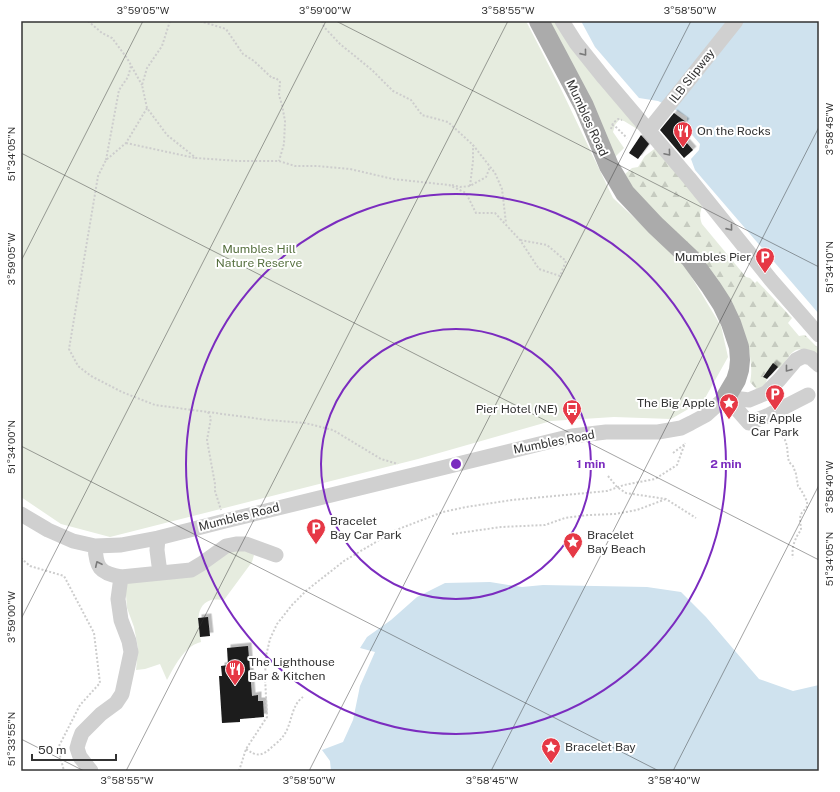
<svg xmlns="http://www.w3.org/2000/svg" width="840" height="792" font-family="'Public Sans',sans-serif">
<defs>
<pattern id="forest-firs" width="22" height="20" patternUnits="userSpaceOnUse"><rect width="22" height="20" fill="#e6ecdf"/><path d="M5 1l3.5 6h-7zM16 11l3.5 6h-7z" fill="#c6cbc0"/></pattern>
<filter id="shadow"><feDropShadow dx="3.5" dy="-3.5" stdDeviation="0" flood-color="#0004"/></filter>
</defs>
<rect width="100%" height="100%" fill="#fff"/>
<path fill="#e6ecdf" d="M21,21H526L561,89L613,198L683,263L721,326L728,357L704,400L671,419L614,417L551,421L418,459L110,537L61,524L21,497Z
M545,21H560L642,132L624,121L619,120L615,125L613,132L624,148L614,158Z
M228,548L249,552L254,555L252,562L224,600C220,600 215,599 211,600C193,606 199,628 201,642C198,643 194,644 192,646C181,653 173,669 167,680L160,664L145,669L136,670L138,648L134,627L127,608L125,583L171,576Z"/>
<path fill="url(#forest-firs)" d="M657,147L703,204C700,212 699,216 702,224L746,277L750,278L755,283L757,281L792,318L788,323L799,336L805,335L819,349V360C815,357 811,353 806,351C793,344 786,361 781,370L773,364L763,376L767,379L766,383L758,391L750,382C753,369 750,357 748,345L649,217L625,174L632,168L638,167L645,156Z"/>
<path fill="#cfe2ee" d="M581,21H819V314L695,170L691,159L699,150L700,144L687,129V117L671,107L658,101L639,98L595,47Z
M490,582L522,587L543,585L647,587L681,592L706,617L759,679L793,691L819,685V771H331L330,761L322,750L343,742L353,720L360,686L375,652L360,648L367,637L391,620L417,597L445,583Z"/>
<path fill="#1a1a1a" filter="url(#shadow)" d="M674,113L686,122L678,133L693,150L684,158L660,130Z
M641,135L649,144L638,159L629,153Z
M773,363L778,367L767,379L763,377Z
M208,617L210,636L200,637L198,618Z
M248,646L252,696L258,695V701H263L264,717L240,719V722L222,723L219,676H222L221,666L228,665L227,648Z"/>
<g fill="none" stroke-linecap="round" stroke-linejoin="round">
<path stroke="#cdcdcd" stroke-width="2" stroke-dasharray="2 2" stroke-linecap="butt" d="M88,21L102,33L112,38L127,58L142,85
M170,21L162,46L147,68L142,85L147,108L167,135L196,158L238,161H279L295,166H317L350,169L393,179L449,185L466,193L476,213H495L520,240L539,269L560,276L566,261L547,245L520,240
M200,21L226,29L243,54L254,61L272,78H276L280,82L279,95L282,105L285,121L284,144L279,161
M322,21L324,27L340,44L372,70L393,91L411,100L422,115L448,122L473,145L495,173L502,189L506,223
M147,108L126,143L106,160L98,176L69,349L78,366L91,376L122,392L155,405L268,420L305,423L333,430L381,459L398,464
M612,125L615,126L627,138
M611,129L613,123L618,119L622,120
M126,143L195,158
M106,160L119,90L128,77L131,66
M452,185L460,187L470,186L486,177L490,167
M470,186L473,161V145
M208,412L211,418L207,440L215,484V491L221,510
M776,426L780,434L785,440L787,446L788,457L789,462L793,466L796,474L798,486C800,488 809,502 807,506C806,509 803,511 801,514C799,519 801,525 801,530C795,538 791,548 793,558
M673,453L685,444
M608,476L617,487L626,493L666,499L696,518
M452,534L501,527L545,525L565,518L589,515L615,514L637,510L666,499
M21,558L30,566L64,576L94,633L100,683L80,705L58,748L64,771
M246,749C256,756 261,757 271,748C275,744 281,740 284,735C292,724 291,705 303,697
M239,771L246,749L267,717L265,677L266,656L270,639L277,624L292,605L307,590L344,561L396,530L443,512L466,507L512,500L607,491L624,485L655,479L677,465L685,443"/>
<path stroke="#d0d0d0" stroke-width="15" d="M562,21L576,43L604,78L689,178L771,280L819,335
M649,130L736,21
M726,397L749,400L766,393L779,380L796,360L804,356L811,358L819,365
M726,397L749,423L769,415L808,395
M21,514L48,530L73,541L95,546L121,545L158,538L225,521L572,436L606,432H658L681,428L691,423L706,415L726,397
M158,538L157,550L160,573
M95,546C96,567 99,573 121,577L191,570L201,564L226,546L236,544H246L276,555
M91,771L80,757L77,748L79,741L82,733L101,714L116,703L122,694L131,652L129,641L121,620L118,599L121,577"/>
<path stroke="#ababab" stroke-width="20" d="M539,21L584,106L609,166L625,193L655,225L690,258L711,287L722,304L731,323L739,347L740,360L739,370L736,380L726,397"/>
</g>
<defs><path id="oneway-chevron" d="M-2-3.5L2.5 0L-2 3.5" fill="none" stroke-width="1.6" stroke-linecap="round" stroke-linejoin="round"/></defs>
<g stroke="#7a7a7a">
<use href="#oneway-chevron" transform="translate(584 53) rotate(51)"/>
<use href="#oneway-chevron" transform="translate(668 153) rotate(50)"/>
<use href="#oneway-chevron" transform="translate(730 228) rotate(51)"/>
<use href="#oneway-chevron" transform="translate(788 369) rotate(128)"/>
<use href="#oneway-chevron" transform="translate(98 564) rotate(-115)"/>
</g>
<path fill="none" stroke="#333" stroke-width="1" stroke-opacity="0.45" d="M336,21L819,267M21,153L819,560M21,261L143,21M21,446L659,771M21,619L326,21M21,739L84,771M126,771L508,21M309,771L691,21M491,771L819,127M673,771L819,485"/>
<g fill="none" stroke="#7b2cbf" stroke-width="2">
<circle cx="456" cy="464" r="135"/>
<circle cx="456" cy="464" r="270"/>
</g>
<defs>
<symbol id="restaurant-pin" viewBox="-11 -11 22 30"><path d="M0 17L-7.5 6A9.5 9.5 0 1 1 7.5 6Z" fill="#e63946" stroke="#fff"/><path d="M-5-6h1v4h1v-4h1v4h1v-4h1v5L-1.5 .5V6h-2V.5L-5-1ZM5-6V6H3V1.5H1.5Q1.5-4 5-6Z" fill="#fff"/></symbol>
<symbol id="parking-pin" viewBox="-11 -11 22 30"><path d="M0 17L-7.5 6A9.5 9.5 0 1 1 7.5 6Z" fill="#e63946" stroke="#fff"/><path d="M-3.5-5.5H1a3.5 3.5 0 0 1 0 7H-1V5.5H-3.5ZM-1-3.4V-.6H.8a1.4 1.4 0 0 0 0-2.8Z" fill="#fff"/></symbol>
<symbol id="sight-pin" viewBox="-11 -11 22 30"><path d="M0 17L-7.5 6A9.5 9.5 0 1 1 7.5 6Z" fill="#e63946" stroke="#fff"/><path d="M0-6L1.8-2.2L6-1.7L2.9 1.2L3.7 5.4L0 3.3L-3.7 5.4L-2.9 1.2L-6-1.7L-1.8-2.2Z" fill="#fff"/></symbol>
<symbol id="bus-pin" viewBox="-11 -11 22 30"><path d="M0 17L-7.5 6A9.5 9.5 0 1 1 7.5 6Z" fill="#e63946" stroke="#fff"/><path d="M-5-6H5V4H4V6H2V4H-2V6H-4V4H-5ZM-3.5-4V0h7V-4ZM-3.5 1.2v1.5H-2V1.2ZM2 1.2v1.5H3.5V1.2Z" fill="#fff"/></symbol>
</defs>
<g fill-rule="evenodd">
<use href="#restaurant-pin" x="672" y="120" width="22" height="30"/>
<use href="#parking-pin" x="754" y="246" width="22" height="30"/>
<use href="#parking-pin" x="764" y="383" width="22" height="30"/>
<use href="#sight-pin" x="718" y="392" width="22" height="30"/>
<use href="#bus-pin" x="561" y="398" width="22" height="30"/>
<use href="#parking-pin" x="305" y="517" width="22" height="30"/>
<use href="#sight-pin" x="562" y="531" width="22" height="30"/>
<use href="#restaurant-pin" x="224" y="658" width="22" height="30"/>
<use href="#sight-pin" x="540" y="736" width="22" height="30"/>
</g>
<g text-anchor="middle" stroke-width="4" stroke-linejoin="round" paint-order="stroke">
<g font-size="12" fill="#333" stroke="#fff">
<text transform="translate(692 76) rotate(-52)" y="4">ILB Slipway</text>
<text transform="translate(587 118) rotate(65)" y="4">Mumbles Road</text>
<text transform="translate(554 442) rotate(-11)" y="4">Mumbles Road</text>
<text transform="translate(239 517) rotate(-14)" y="4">Mumbles Road</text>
</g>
<g font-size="12" fill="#333" stroke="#fff" text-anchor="start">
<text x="697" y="135">On the Rocks</text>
<text x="751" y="261" text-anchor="end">Mumbles Pier</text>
<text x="715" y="407" text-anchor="end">The Big Apple</text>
<text x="558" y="413" text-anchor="end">Pier Hotel (NE)</text>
<text x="775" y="422" text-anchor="middle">Big Apple<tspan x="775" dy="14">Car Park</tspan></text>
<text x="330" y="525">Bracelet<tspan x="330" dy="14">Bay Car Park</tspan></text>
<text x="587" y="539">Bracelet<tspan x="587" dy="14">Bay Beach</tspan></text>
<text x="249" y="666">The Lighthouse<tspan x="249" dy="14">Bar &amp; Kitchen</tspan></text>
<text x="565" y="751">Bracelet Bay</text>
</g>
<g font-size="12" fill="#56703f" stroke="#fff">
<text x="259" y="253">Mumbles Hill<tspan x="259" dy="14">Nature Reserve</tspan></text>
</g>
</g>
<circle cx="456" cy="464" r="6" fill="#7b2cbf" stroke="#fff" stroke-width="2"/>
<g font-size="12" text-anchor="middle" font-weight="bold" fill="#7b2cbf" stroke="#fff" stroke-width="4" stroke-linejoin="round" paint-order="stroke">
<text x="591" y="468">1 min</text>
<text x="726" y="468">2 min</text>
</g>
<rect width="840" height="792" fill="none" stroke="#ffffff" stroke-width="44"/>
<path d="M32 754v6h84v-6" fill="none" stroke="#333333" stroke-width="2"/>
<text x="38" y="754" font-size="12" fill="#333333" stroke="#ffffff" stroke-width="3" paint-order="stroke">50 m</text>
<rect x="22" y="22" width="796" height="748" fill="none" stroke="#333" stroke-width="1.5"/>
<g font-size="10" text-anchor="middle" fill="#333">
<text x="143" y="14">3°59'05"W</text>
<text x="325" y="14">3°59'00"W</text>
<text x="508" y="14">3°58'55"W</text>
<text x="690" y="14">3°58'50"W</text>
<text transform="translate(829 129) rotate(-90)" y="4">3°58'45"W</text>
<text transform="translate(11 154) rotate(-90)" y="4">51°34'05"N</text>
<text transform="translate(11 259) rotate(-90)" y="4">3°59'05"W</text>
<text transform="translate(829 267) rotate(-90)" y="4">51°34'10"N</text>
<text transform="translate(11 447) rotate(-90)" y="4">51°34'00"N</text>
<text transform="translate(829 487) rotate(-90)" y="4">3°58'40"W</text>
<text transform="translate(829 559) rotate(-90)" y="4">51°34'05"N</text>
<text transform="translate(11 617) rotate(-90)" y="4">3°59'00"W</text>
<text transform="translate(11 739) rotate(-90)" y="4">51°33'55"N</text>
<text x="127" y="784">3°58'55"W</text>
<text x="309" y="784">3°58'50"W</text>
<text x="492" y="784">3°58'45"W</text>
<text x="674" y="784">3°58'40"W</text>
</g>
</svg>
